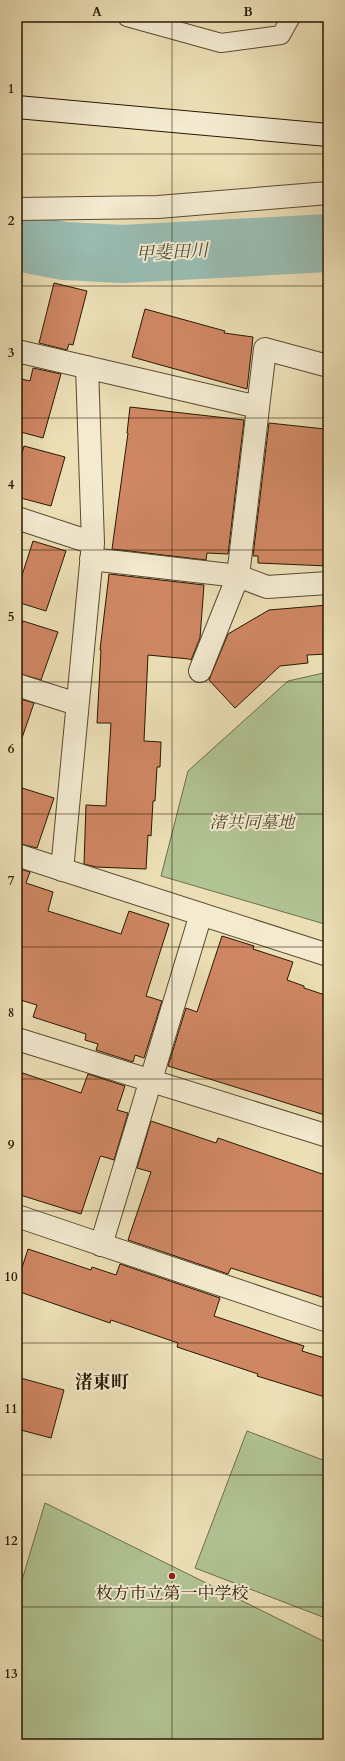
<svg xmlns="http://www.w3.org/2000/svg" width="345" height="1761" font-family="Cardo,'Noto Serif JP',serif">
<rect width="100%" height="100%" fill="#ecdfb6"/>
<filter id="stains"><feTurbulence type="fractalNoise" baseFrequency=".005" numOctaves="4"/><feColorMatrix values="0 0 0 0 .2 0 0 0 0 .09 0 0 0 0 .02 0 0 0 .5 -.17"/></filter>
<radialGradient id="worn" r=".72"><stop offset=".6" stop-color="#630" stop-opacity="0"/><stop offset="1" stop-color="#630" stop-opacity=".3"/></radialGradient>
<path fill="#b1c393" stroke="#6c6e4a" d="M328,672V925L161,876L188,771L288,681Z
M247,1431L328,1462V1619L195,1568Z
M45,1503L325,1642L328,1655V1744H17V1597Z"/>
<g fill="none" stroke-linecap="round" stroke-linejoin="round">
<path stroke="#99bcb2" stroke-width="58" d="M17,242L64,251L123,254L328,243"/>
</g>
<path fill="#cf8763" stroke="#281800" d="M54,283L87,291L73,345L69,344L67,350L39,343Z
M145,309L225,331L224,333L253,337L247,389L132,357Z
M33,368L61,374L43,438L17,431V378L30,381Z
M130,407L244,420L228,554L207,553L206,560L112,549L128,433H127Z
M269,423L325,429V433H328V566L258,563V556H253Z
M24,446L65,457L51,506L17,497V471Z
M33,541L66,551L46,611L17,602V591Z
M109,574L204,585L200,638L191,660L189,659L148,655L144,741L161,742L160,767H157L155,801H153L151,836L148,835L146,869L96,867L84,864L86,805L106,806L111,723H97L101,650H100Z
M328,605V654L307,655L308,663L280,666L235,708L209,680L228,634L269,610Z
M23,621L58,632L41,680L17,673V641Z
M17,698L34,703L22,738L17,737Z
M22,788L54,798L37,848L17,843V803Z
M17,868L30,872L26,883L53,892L48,911L121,934L129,911L169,924L146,996L162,1001L144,1058L135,1055L133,1062L96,1050L98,1044L85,1040L86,1034L33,1017L37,1005L17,999Z
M222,936L254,946L253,949L293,962L287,980L304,986V988L328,996V1116L168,1066L186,1008L197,1012Z
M17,1071L81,1093L88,1074L125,1086L117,1110L128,1113L114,1160L101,1156L100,1157L81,1214L17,1194Z
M151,1121L216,1143L218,1138L328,1176V1299L231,1268L228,1274L128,1240L151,1172L137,1168Z
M28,1249L91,1270L92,1267L116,1275L120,1264L220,1298L214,1316L304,1346L302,1351L328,1359V1398L257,1376L258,1374L177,1347L178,1343L111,1320L110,1323L17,1291V1283Z
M17,1377L64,1390L51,1438L17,1429Z"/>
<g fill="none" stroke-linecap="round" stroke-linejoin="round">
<defs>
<path id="lane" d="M127,17L221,43L281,35L291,17"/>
<path id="street" d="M17,209L158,207L328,193
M17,351L258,407
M17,518L93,543
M91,559L238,576L267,587L328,583
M200,671L238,576L265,349L328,366
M17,685L77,704
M17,855L328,955
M62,870L93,543L87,367
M17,1039L328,1136
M17,1216L328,1321
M101,1245L201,914"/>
<path id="secondary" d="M17,107L328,135"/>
</defs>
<use href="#lane" stroke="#594a2e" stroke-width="20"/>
<use href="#street" stroke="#594a2e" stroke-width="24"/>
<use href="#secondary" stroke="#281800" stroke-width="24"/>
<use href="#lane" stroke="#f3ead0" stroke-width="18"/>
<use href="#street" stroke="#f3ead0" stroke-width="22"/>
<use href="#secondary" stroke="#f3ead0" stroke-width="22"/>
</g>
<path fill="none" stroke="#281800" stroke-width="1" stroke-opacity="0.55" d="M172,17V1744M17,154H328M17,286H328M17,418H328M17,550H328M17,682H328M17,814H328M17,947H328M17,1079H328M17,1211H328M17,1343H328M17,1475H328M17,1607H328"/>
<circle fill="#8f2418" stroke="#f3ead0" stroke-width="1.5" cx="172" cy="1576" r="4"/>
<g text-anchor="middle" stroke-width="4" stroke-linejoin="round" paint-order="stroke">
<g font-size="17" font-style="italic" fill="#514b2c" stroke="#f3ead0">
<text x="252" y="828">渚共同墓地</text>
</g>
<g font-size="17" fill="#281800" stroke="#f3ead0">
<text x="172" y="1599">枚方市立第一中学校</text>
</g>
<g font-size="18" font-style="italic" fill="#50513e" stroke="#f3ead0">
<text transform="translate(172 252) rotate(-3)" y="6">甲斐田川</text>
</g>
<g font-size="18" font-weight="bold" fill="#281800" stroke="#f3ead0">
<text x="102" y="1388">渚東町</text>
</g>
</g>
<rect width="345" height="1761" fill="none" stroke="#ecdfb6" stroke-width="44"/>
<rect x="22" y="22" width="301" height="1717" fill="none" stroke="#281800" stroke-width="1.5"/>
<g font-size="13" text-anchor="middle" font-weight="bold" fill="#281800">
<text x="97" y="16">A</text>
<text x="248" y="16">B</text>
<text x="11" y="93">1</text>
<text x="11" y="225">2</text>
<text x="11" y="357">3</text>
<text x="11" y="489">4</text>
<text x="11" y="621">5</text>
<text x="11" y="753">6</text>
<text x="11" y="885">7</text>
<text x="11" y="1017">8</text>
<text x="11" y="1149">9</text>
<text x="11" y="1281">10</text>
<text x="11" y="1413">11</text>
<text x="11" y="1545">12</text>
<text x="11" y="1678">13</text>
</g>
<rect width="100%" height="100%" filter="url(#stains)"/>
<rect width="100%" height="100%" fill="url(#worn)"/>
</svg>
